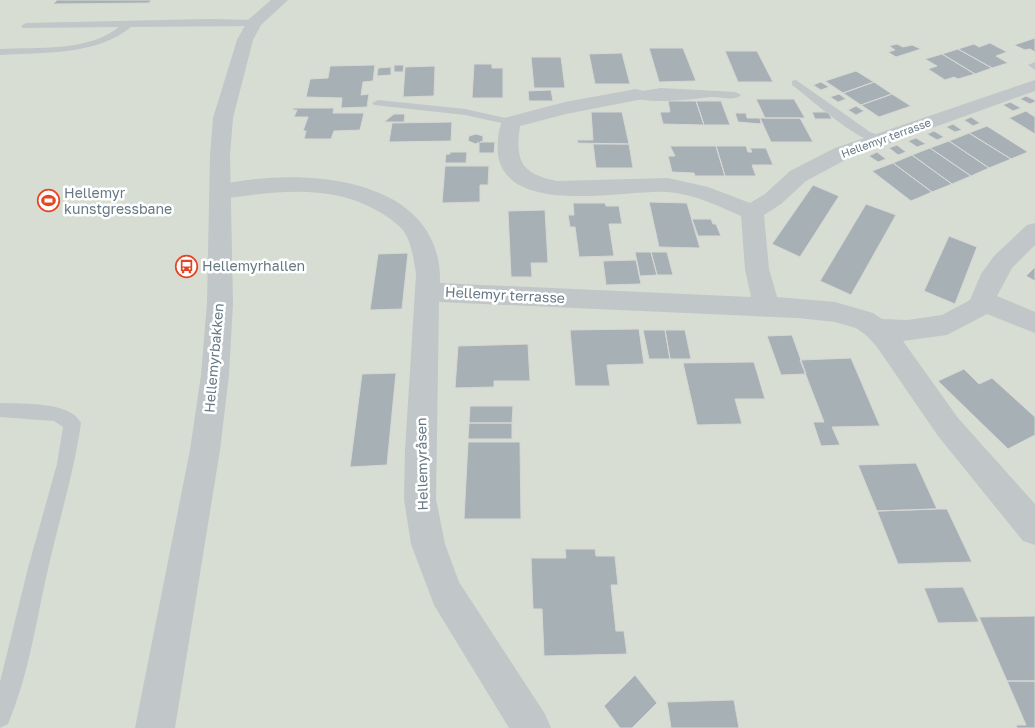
<svg xmlns="http://www.w3.org/2000/svg" width="1035" height="728" font-family="'Golos Text',sans-serif">
<rect width="100%" height="100%" fill="#f6f6f2"/>
<path fill="#d7ddd3" d="M0,0H1035V728H0Z"/>
<path fill="#a7b1b5" stroke="#d7d7d5" d="M57,0H151L149,3L53,4Z
M1035,38V52L1030,49L1025,50L1014,45Z
M990,43L1007,52L996,56L1008,63L992,68L958,49L974,44L979,47Z
M897,44L903,47L912,45L921,49L896,57L888,52L895,50L889,46Z
M649,48H683L696,81L659,82Z
M958,49L992,68L975,74L942,54Z
M725,51H757L773,82H738Z
M622,53L630,84H595L589,54Z
M942,54L975,74L958,79L954,77L945,80L928,69L937,66L925,59Z
M531,57H561L565,88H534Z
M474,64H492V68H503V98H472Z
M375,65L373,81L363,82L361,95L369,94L367,107L341,108L342,98L306,97L310,79L328,78L330,66Z
M394,65H404L403,72H394Z
M435,66L434,96L403,97L405,67Z
M391,67V75L377,76L378,68Z
M856,71L874,82L843,93L825,81Z
M821,82L829,87L821,90L813,85Z
M874,82L892,94L861,105L843,93Z
M551,90L553,101H529L528,91Z
M839,94L846,99L838,102L830,97Z
M892,94L911,106L879,117L861,105Z
M1026,96L1035,100V102L1030,104L1020,99Z
M756,99H794L805,118H765Z
M668,101H696L704,125L663,124L660,112H670Z
M696,101H721L730,125H704Z
M1010,102L1021,108L1013,111L1003,105Z
M856,106L864,111L856,115L848,110Z
M293,108H334L333,113H364L360,130L334,131L331,139H304L306,131H303L308,117H294L297,110H293Z
M1026,111L1035,117V134L1009,118Z
M591,112H622L629,144L578,143L577,140H593Z
M812,112H828L832,119H815Z
M735,113H746L747,118H760L761,124L738,122Z
M394,114H405L404,122H384Z
M971,117L980,123L973,126L964,120Z
M760,118H800L813,142H771Z
M452,122L451,141L389,142L392,123Z
M953,124L962,130L955,132L946,127Z
M987,126L1028,152L1011,159L969,133Z
M934,131L944,137L937,140L927,134Z
M969,133L1011,159L989,168L949,141Z
M476,134L483,136V141L480,142H495L494,153H479V142L476,144L468,141L469,136Z
M916,138L926,144L917,147L908,141Z
M949,141L989,168L971,176L930,148Z
M593,144H629L633,168H596Z
M897,145L906,152L898,155L889,148Z
M670,146H716L725,176H695L694,173L672,172L668,156H675Z
M716,146H746L748,152H752L750,148H766L773,165H752L756,176H725Z
M930,148L971,176L952,184L912,155Z
M450,152H467L466,163H445L446,154H450Z
M877,152L886,159L878,162L869,156Z
M912,155L952,184L932,192L893,163Z
M893,163L932,192L911,201L872,171Z
M445,166H489L488,185H480V202L442,203Z
M813,185L839,196L800,257L772,244Z
M649,202L687,203L700,248L659,247Z
M573,203H605L606,206H619L622,224H609L614,256L579,257L575,227H570L568,215H574Z
M866,204L896,215L851,295L820,281Z
M545,210L548,263H531L532,277H511L508,211Z
M692,219H711L713,224H716L721,236H698Z
M949,236L977,247L955,304L924,291Z
M635,252H651L657,275L640,276Z
M651,252H667L673,275H657Z
M408,253L402,309L370,310L378,254Z
M636,260L641,284L606,285L603,261Z
M1035,267V281L1026,276Z
M639,329L644,364L607,365L610,386H575L570,330Z
M643,330H665L670,359H649Z
M665,330H685L691,359H670Z
M792,335L806,374L781,375L767,336Z
M528,344L530,381H494V387L455,388L458,346Z
M851,358L880,426L832,427L840,445L821,446L813,422H824L800,360Z
M754,362L765,399H735L742,424L697,425L683,363Z
M964,369L979,384L992,378L1035,417V435L1008,449L938,381Z
M396,373L387,465L350,467L362,374Z
M470,406H513L512,423H469Z
M469,423H512V439H468Z
M468,442H520L521,519H464Z
M916,463L937,509L877,511L858,465Z
M937,509H947L972,562L898,564L877,511Z
M565,549H595L596,556H615L618,585H611L616,631H624L627,654L544,656L542,609H533L531,558H566Z
M963,587L979,622L938,623L924,588Z
M1035,616V681H1007L979,617Z
M635,675L657,703L632,728H620L604,706Z
M1007,681H1035V728H1017L1016,725H1026Z
M734,700L739,728H671L667,702Z"/>
<g fill="none" stroke-linecap="round" stroke-linejoin="round">
<path fill="#c1c6c8" fill-rule="evenodd" d="M209,19L254,20L259,23L254,26L131,27C96,56 43,52 0,55V49C37,47 88,52 119,27L23,28L21,26L26,23Z
M1035,62V70L1028,65Z
M796,80L870,132L884,137V143C864,148 810,98 792,85V81Z
M661,88L735,92L741,95C733,102 720,96 711,97C695,99 642,106 630,95L636,92Z
M378,100L465,109L515,120L517,122L511,125L465,115L374,105L372,103Z
M0,403C22,404 70,401 81,423C74,473 59,520 48,569C36,621 29,674 8,724L0,728V682L28,568L57,464L63,427L54,421L0,417Z"/>
<path fill="#c1c6c8" fill-rule="evenodd" d="M1035,80V91L849,158L806,181L781,204L764,215L769,269L777,297L835,302L873,313L882,319L907,320L942,315L970,300L981,274L994,256L1027,225L1035,223V245L1012,268L997,296L1035,312V333L987,314L947,335L903,341L958,418L1035,504V545L1023,541L938,436L877,347L867,336L856,328L835,322L798,318L439,302L436,499L445,544L459,582L545,714L551,728H509L434,605L411,544L404,499L405,450L416,274C414,261 412,245 405,233C399,224 388,217 378,211C329,183 274,192 220,199L212,197L209,192L212,187C290,166 443,171 440,283L751,297L745,269L741,216C718,206 694,194 668,192C627,189 508,218 498,155C497,144 498,127 504,118L565,102L636,89L643,91L645,95L643,99L566,114L520,126C515,161 521,174 557,181L668,178L708,187L750,203L765,194L790,171L835,148Z"/>
<path fill="#c1c6c8" fill-rule="evenodd" d="M271,0H288L261,25L253,40L233,118L230,156L233,303L229,375L220,450L175,728H135L190,450L201,375L207,303L210,156L213,118L237,40L248,20Z"/>
</g>
<defs>
<symbol id="stadium-ring" viewBox="-11 -11 22 22"><circle r="9.5" fill="#fff" stroke="#e44624" stroke-width="1.5"/><path d="M0-5a6.5 5 0 1 0 0 10a6.5 5 0 1 0 0-10ZM-3.5-1.8h7v3.6h-7Z" fill="#e44624"/></symbol>
<symbol id="bus-ring" viewBox="-11 -11 22 22"><circle r="9.5" fill="#fff" stroke="#e44624" stroke-width="1.5"/><path d="M-5-6H5V4H4V6H2V4H-2V6H-4V4H-5ZM-3.5-4V0h7V-4ZM-3.5 1.2v1.5H-2V1.2ZM2 1.2v1.5H3.5V1.2Z" fill="#e44624"/></symbol>
</defs>
<g fill-rule="evenodd">
<use href="#stadium-ring" x="36" y="188" width="25" height="25"/>
<use href="#bus-ring" x="174" y="254" width="25" height="25"/>
</g>
<g text-anchor="middle" stroke-width="5" stroke-linejoin="round" paint-order="stroke">
<g font-size="11" fill="#657884" stroke="#fff">
<text transform="translate(886 138) rotate(-20)" y="4">Hellemyr terrasse</text>
</g>
<g font-size="14" fill="#657884" stroke="#fff" text-anchor="start">
<text x="64" y="198">Hellemyr<tspan x="64" dy="16">kunstgressbane</tspan></text>
<text x="202" y="271">Hellemyrhallen</text>
</g>
<g font-size="14" fill="#657884" stroke="#fff">
<text transform="translate(505 295) rotate(3)" y="5">Hellemyr terrasse</text>
<text transform="translate(214 358) rotate(-85)" y="5">Hellemyrbakken</text>
<text transform="translate(422 464) rotate(-91)" y="5">Hellemyråsen</text>
</g>
</g>
</svg>
